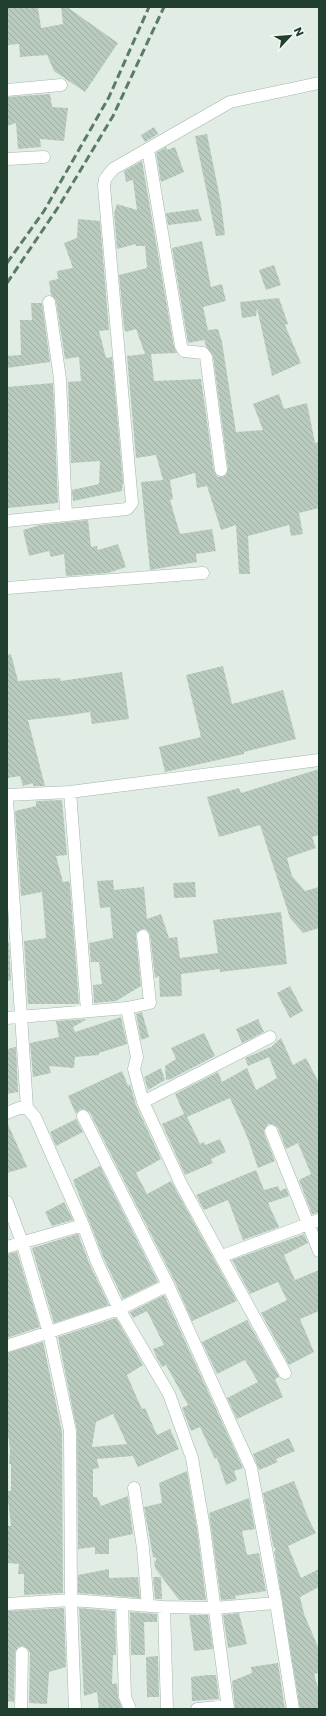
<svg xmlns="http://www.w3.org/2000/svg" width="326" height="1716" font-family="Poppins,sans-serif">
<defs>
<pattern id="building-back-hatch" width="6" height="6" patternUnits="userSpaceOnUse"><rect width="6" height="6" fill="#b9cbbf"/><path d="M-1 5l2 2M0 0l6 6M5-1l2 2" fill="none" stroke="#9fafa4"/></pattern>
</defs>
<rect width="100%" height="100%" fill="#e1ede4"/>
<path fill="url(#building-back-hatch)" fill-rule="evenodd" d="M7,7H38L41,28L63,24L61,7H67L118,43L85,92L54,71L47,55L20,57L19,44L7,45Z
M50,94L52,107L68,108L64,141L40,139L41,147L18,149L16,123L7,126V97Z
M154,127L158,134L145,142L141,135Z
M207,134L221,203L225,235L216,236L195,136Z
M166,147L167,150L175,147L184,172L161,182L156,153Z
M142,161L174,347L177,353L151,354L154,381L201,379L214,471L218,477L225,476L228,469L213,356L206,346L204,340L188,343L172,248L202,241L211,287L222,284L226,301L203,307L208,330L218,329L222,342L236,432L263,430L253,404L279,394L284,409L307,403L315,443L319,442V508L299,513L303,534L291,536L289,525L248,536L250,574H239L236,525L221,530L207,486L197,488L195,473L170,480L173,499L170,500L180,534L212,529L216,551L196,554L197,562L150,570L141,482L163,480L156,455L136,458L127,356L145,354L136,329L126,332L124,328L119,275L147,268L145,246H136V244L117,249L114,213L117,204L137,210L133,180L126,182L124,171Z
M198,209L202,221L168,225L166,213Z
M78,219L100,221L109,330L99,331L106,358L112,357L123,482L122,491L73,501L72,490L99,484L100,461L71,463L68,382L81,381L79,357L65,359L56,301L51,295L49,281L58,279L57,271L73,268L64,243L77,238Z
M274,265L281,285L266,290L259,270Z
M279,298L288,324L285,325L301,363L272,376L257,308L256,316L242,318L240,302Z
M31,303H42L50,362L7,368V356L21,355L20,320H32Z
M53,383L58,503L8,508L7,387Z
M88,520L91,547L97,546L98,550L118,544L126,567L108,573L66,576L64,554L51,557L49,551L29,556L23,530L40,525Z
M11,654L18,681L60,678L61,681L122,672L129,719L92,724L90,712L64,716L28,720L45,786H33V783L23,786L20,776L7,778V655Z
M223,666L232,704L283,690L296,739L244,752V754L165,772L159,747L201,737L186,675Z
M319,769V835L312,837L316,848L287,858L292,876L305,891L319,887V928L303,933L290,918L260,825L219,837L207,797L239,788L241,793Z
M62,800L67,855L56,856L63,882L69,881L70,885L79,1004H28L24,941L46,938L42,892L21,896L15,811L36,806V801Z
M113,880L114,890L144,887L147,919L161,914L169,938L177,937L180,958L218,953L213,920L281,912L287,964L220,972V969L181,974L182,996L160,997L159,976L155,978L150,935L146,929H142L136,933V937L141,986L116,1001L94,1003L93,985L102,984L99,962H91L89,943L113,938L110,907L100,908L97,881Z
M195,882L196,897L174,898L173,883Z
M7,942H9L11,980L7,981Z
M290,986L303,1011L290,1018L277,993Z
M142,1012L149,1037L141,1040L136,1014Z
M121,1017L127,1044L99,1053V1055L75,1057L74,1068L49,1066L51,1073L33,1077L30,1043L59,1037L56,1021L87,1019L73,1027L75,1032Z
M258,1019L264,1032L242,1043L236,1029Z
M204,1033L215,1056L169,1080L168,1079L166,1080L165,1066L176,1059L171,1048Z
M281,1038L293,1065L306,1058L319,1083V1213L312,1214L299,1180L311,1174L298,1143L286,1149L278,1128L272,1124H268L264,1130V1133L275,1161L258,1168L248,1139L230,1098L187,1117L200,1144L204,1142L205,1145L220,1139L226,1152L211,1159L213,1163L185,1175L162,1124L184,1114L175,1094L218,1072L222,1082L247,1068L256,1090L277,1078L269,1057L248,1066L245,1058L271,1047Z
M16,1047L18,1092L7,1094V1049Z
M161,1068L165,1080L148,1090L144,1077Z
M122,1071L128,1086L130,1084L136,1105L161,1159L136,1173L147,1194L171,1181L237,1301L192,1321L175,1282L90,1113L83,1109L79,1110L76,1114L68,1096Z
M76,1119L83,1132L56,1146L50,1132Z
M7,1122L27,1167L7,1173Z
M100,1166L158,1282L123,1299L104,1259L73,1180Z
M256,1170L264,1190L278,1186L280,1191L286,1188L289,1196L268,1203L279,1227L243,1240L228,1200L204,1210L196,1195Z
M64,1202L73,1220L52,1226L45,1212Z
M78,1234L90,1265L109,1305L54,1323L32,1248Z
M304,1234L308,1243L284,1255L295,1280L319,1270V1311L300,1319L314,1352L289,1365L261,1313L287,1300L278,1282L250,1294L232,1260Z
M17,1252L40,1327L7,1338V1254Z
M164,1295L243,1468L234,1471L237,1480L226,1485L217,1458L215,1459L200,1427L191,1431L182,1408L188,1405L166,1365L162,1367L158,1360L153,1349L164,1345L147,1311L133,1318L130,1312Z
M116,1318L143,1365L127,1375L136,1396L142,1409L145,1408L157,1435L170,1429L179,1449L138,1467L133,1456L97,1459L99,1468L93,1469V1497H97L101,1506L128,1496L133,1534L109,1539V1554H95V1547L78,1549L77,1431L58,1337ZM113,1414L127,1444L92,1447L96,1422Z
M247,1320L279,1377L275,1379L283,1397L237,1419L227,1398L258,1382L245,1360L217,1374L202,1342Z
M43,1342L62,1432L63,1593L24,1595V1574H18L19,1564L8,1563L7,1526H11L7,1491H11V1464H9L10,1450L7,1426V1353Z
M289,1438L295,1451L276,1459L278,1462L259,1470L253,1454Z
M187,1471L197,1529L206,1600H179L155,1568L154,1561H156V1558L153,1557L144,1507L162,1503L159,1483Z
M294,1481L309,1520L316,1533L288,1546L301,1578L319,1569V1587L300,1597L304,1614L319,1649V1673L314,1674L319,1691V1707L313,1709H300L274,1551L276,1550L273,1545L263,1493Z
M249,1498L255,1529L242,1531L247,1555L259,1553L266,1591L235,1596L236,1599L221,1600L209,1513Z
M109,1569V1578L138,1577L140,1598L78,1593V1575Z
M153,1577H161L162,1599H155Z
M64,1608L66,1667L49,1672L47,1704L29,1703L30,1653L28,1649L23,1646L18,1647L15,1652L14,1702L7,1701V1611Z
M79,1608L115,1611L116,1655H113L112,1684L117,1683L118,1698L122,1708L99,1709L97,1692L84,1696Z
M130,1612L157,1614V1622H144L145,1655H131Z
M239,1613L247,1644L228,1648L223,1615Z
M189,1615H208L213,1649L194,1651Z
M158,1656L159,1697H147L146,1657Z
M278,1663L285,1709H235L232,1681L252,1673L251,1667Z
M207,1675H216L219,1699L192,1701L191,1677Z"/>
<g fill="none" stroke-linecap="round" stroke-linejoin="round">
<defs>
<path id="minor" d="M7,90L61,85
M148,149L181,346L184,351L203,353L206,357L221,470
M7,159L44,157
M49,302L60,379L66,515
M7,521L127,509L132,503L104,186L105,179L113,169L230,102L319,83
M7,588L203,573
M70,792L87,1011
M7,795L70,792L319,760
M7,800L27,1108
M127,1008L137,1057L134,1069L143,1102L181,1184L285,1373
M7,1018L127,1008L150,1003L143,936
M143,1102L270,1037
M7,1113L19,1108H27L35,1117L83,1225L97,1262L119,1309L169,1394L192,1458L204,1528L228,1709
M83,1116L168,1285L251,1468L276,1603
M271,1131L319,1251
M7,1202L22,1242L49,1333L70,1431L71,1600L75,1709
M7,1247L83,1225
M222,1256L319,1220
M7,1346L119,1309L168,1285
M134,1488L143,1548L148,1606
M7,1604L71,1600L164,1607L214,1608L276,1603L293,1709
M122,1604L125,1697L130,1709
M164,1607L167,1709
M21,1709L22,1653
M197,1709L228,1706"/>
</defs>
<use href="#minor" stroke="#a3b5aa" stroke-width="13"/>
<use href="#minor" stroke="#fff" stroke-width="12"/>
<path stroke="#5b7b69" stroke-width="3" stroke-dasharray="8 4" stroke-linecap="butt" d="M7,263L44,211L109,97L149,7
M7,283L59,206L113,116L164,7"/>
</g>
<rect width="326" height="1716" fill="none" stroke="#203f2e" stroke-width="16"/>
<g transform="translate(290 36) rotate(64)" stroke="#f2f9f4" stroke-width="3" paint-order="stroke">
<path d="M0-3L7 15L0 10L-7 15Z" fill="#203f2e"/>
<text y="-6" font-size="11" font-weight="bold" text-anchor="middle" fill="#203f2e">N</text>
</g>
</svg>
